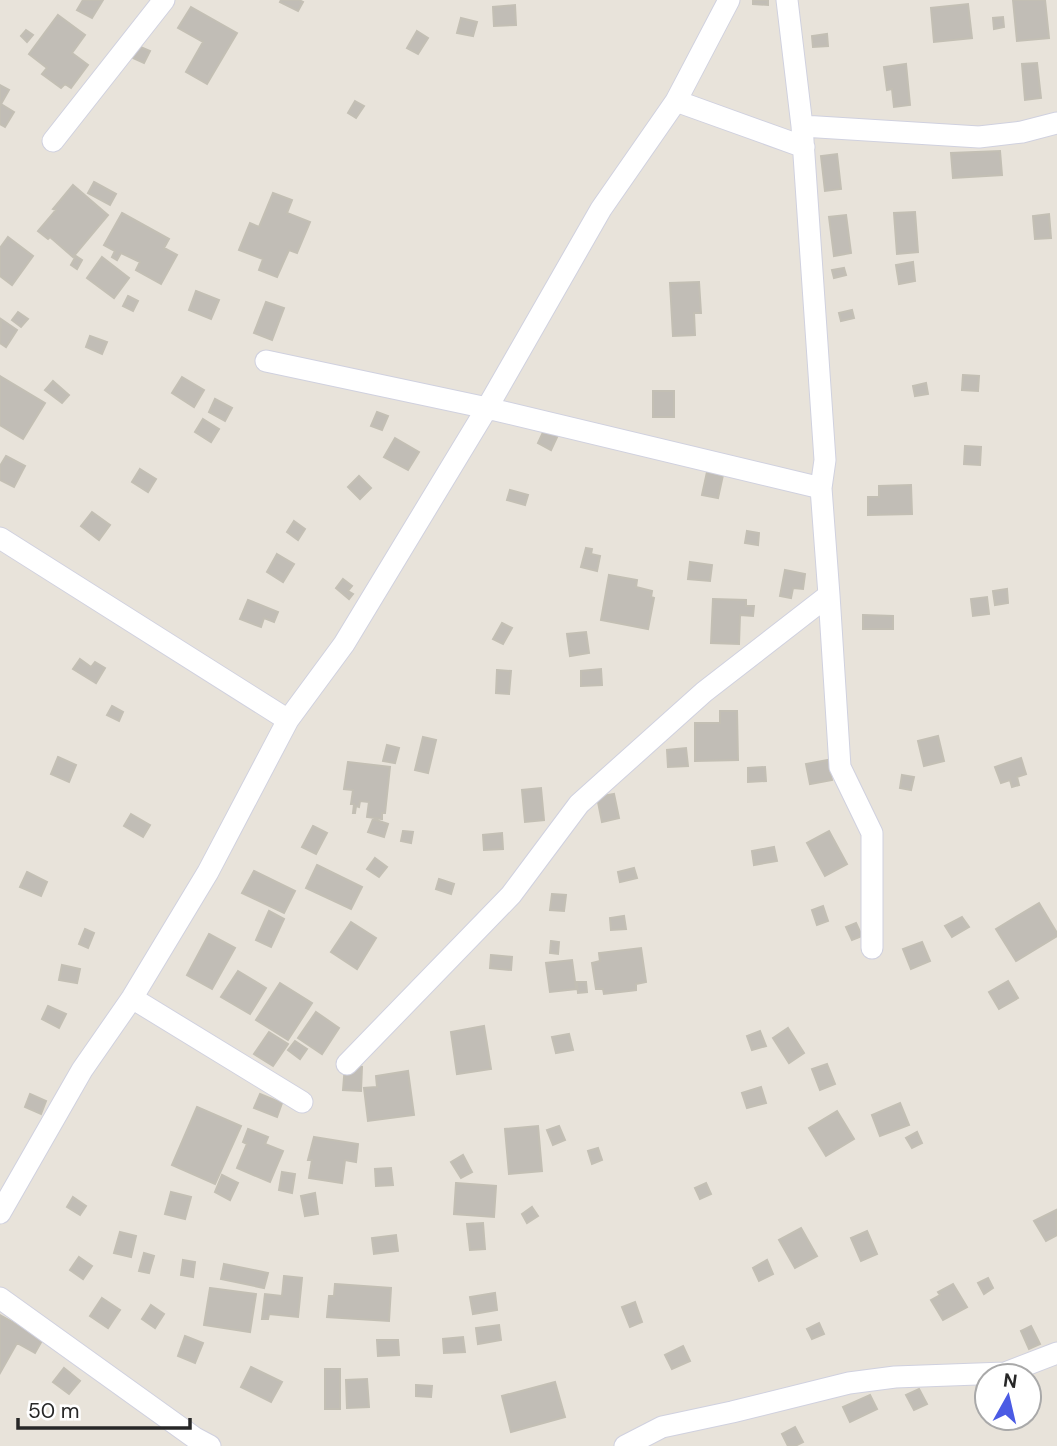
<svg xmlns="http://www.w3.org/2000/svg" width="1057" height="1446" font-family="'DM Sans',sans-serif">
<rect width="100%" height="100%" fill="#e8e3da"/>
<path fill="#c1bdb6" stroke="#c3bfb4" stroke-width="2" d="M83,0H103L92,18L77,10Z
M281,0H299L303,2L298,11L280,2Z
M753,0H768V5L753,4Z
M1013,0H1045L1049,38L1017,41Z
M968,4L972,38L934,42L931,8Z
M515,5L516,25L494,26L493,7Z
M191,7L237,33L207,84L186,72L203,42L178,28Z
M58,15L85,35L72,53L88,65L71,88L65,84L61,88L42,74L47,68L29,54Z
M1003,17L1004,27L994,29L993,18Z
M461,18L477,22L473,36L457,33Z
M26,30L33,35L27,42L21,36Z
M417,31L428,38L418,54L407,48Z
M827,34L828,46L813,47L812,36Z
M138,46L150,51L144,63L133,58Z
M1037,63L1041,98L1025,100L1022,64Z
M906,64L910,105L894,107L892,89L887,90L884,67Z
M0,85L9,90L1,104L14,112L5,127L0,124Z
M355,101L364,106L356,118L348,113Z
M1000,151L1002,175L953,178L951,153Z
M837,154L841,189L825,191L821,156Z
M94,182L116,194L110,205L88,193Z
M73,185L108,215L73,257L50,237L48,239L38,231L56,210L53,209Z
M273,193L292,200L287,213L310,222L297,253L289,250L277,277L259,270L263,259L239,250L250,223L259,227Z
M915,212L918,252L897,254L894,213Z
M122,213L169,239L164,248L177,255L161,284L136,270L140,262L121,253L117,260L112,257L115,251L104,245Z
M1049,214L1051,238L1035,239L1033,216Z
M846,215L851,253L834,256L829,217Z
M8,237L33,256L12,285L0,276V248Z
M76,256L82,260L77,269L71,265Z
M102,257L129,278L114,298L87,278Z
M913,262L915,281L899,284L896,265Z
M844,268L846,275L834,278L832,270Z
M699,282L701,313H694L695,335L673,336L670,283Z
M196,291L219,300L211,319L189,310Z
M128,296L138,301L133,311L123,306Z
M266,302L284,308L272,340L254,333Z
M852,310L854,318L841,321L839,313Z
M18,312L28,319L21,327L12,320Z
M1,319L17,330L6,347L0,343Z
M90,336L107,342L102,354L86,347Z
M963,375L979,376L978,391L962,390Z
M0,376L45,403L23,439L0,425Z
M182,377L204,390L194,407L172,393Z
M53,381L69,395L62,403L45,390Z
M926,383L928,394L915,396L913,386Z
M653,391H674V417H653Z
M215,399L232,408L225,421L209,412Z
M377,412L388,416L382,430L371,426Z
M203,419L219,429L211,442L195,432Z
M546,426L559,433L551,450L538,443Z
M395,438L419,452L408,470L384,457Z
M965,446L981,447L980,465L964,464Z
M6,456L25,466L14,487L0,480V466Z
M140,469L156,479L148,492L132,482Z
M707,472L723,475L718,498L702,495Z
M359,476L371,488L360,499L348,487Z
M911,485L912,514L868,515V497H879V486Z
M510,490L528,495L525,505L507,500Z
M92,512L110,525L99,540L81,526Z
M294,521L305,529L298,540L287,532Z
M747,531L759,533L758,545L745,543Z
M586,548L592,549L591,554L600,556L597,571L581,567Z
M277,554L294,564L283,582L267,572Z
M690,562L712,565L710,581L688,579Z
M785,570L805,574L803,589L793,588L791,598L780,596Z
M609,575L637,580L636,587L652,591L651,597L654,598L648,629L601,620Z
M343,579L352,586L348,591L353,594L349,599L336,588Z
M1007,589L1008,603L995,605L993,591Z
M987,597L989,614L973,616L971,599Z
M713,599L746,600V606H754L753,616L740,615L739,644L711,643Z
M248,600L278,612L274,622L264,618L261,627L240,619Z
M863,615L893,616V629H863Z
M502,623L512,628L503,644L493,639Z
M586,632L589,653L570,656L567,634Z
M80,659L91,667L95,662L105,668L96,683L73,669Z
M601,669L602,685L581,686V671Z
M497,670L511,671L509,694L496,693Z
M112,706L123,712L119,721L107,715Z
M720,711H737L738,760L695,761V723H720Z
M938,736L944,761L924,766L918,741Z
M423,737L436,740L428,773L415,770Z
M387,745L399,748L395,763L383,761Z
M686,748L688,766L668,767L667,750Z
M58,757L76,765L69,782L51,774Z
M1021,758L1026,774L1017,777L1019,785L1012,787L1010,780L1001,783L995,767Z
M828,760L832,780L810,784L806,764Z
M348,762L390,767L385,813H382V819L367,817L369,802L360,801L359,807L356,806L355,813H353L354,804H351L353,790L344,789Z
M765,767L766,781L748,782V768Z
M902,775L914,777L911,790L900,788Z
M541,788L544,820L525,822L522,790Z
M614,794L619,818L602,822L597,797Z
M131,814L150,825L143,837L124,826Z
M373,819L388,824L384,837L368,832Z
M313,826L327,833L316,854L302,847Z
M403,831L413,832L411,843L401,841Z
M829,831L847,864L825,876L807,843Z
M502,833L503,849L484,850L483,835Z
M774,847L777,861L754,865L752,851Z
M375,858L387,867L379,877L367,869Z
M317,865L362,887L351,909L306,888Z
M634,868L637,878L620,882L618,872Z
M254,871L295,891L284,913L242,893Z
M27,872L47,882L41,896L20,887Z
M439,879L454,884L451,894L436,889Z
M552,894L566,895L564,911L550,910Z
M1039,903L1057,933V936L1016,961L996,929Z
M823,906L828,921L817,925L812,910Z
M269,911L284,919L271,947L256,940Z
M624,916L626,929L611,930L610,918Z
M962,917L969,927L952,937L945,926Z
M351,922L376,938L357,969L331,952Z
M856,923L862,936L852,940L846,927Z
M85,929L94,933L88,948L79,944Z
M209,934L235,948L212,989L187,975Z
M551,941L559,942L558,954L550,953Z
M922,942L930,961L911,969L903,949Z
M641,948L646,982L636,984V990L604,994L603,989H596L592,963L600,961L599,953Z
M491,955L512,957L511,970L490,968Z
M572,960L576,989L550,992L546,963Z
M62,965L80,969L77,983L59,980Z
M238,971L266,988L250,1014L221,997Z
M1008,981L1018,998L999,1009L989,992Z
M577,982H586L587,992L578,993Z
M280,983L312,1003L288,1040L256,1020Z
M48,1006L66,1014L59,1028L42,1019Z
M316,1012L339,1028L322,1054L298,1038Z
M484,1026L491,1069L457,1074L451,1032Z
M788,1028L804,1053L789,1063L773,1038Z
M760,1031L766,1046L752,1050L747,1036Z
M269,1032L288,1044L273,1066L254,1054Z
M569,1034L573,1050L556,1053L552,1037Z
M295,1041L307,1049L300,1059L288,1050Z
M827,1064L835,1084L820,1090L812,1069Z
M345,1065L362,1067L361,1091L343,1090Z
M408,1071L414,1115L368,1121L364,1088L377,1087L376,1076Z
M761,1087L766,1103L747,1108L742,1093Z
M30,1094L46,1101L41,1114L25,1107Z
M260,1094L282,1103L277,1117L254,1108Z
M900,1103L909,1125L880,1136L872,1115Z
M197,1107L241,1126L215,1184L172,1165Z
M837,1111L854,1139L826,1156L809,1128Z
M538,1126L542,1171L509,1174L505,1129Z
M559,1126L565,1140L553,1145L547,1130Z
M248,1129L268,1137L265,1144L283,1151L270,1182L237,1168L247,1144L243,1142Z
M917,1132L922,1143L912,1148L906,1138Z
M314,1137L358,1144L356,1162L345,1160L342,1183L309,1178L312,1160H308Z
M598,1148L602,1160L592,1164L588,1151Z
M463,1155L472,1172L461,1178L451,1162Z
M391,1168L393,1185L376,1186L375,1169Z
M282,1172L295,1174L292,1193L279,1190Z
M222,1175L238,1183L230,1200L215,1192Z
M456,1183L496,1186L494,1217L454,1214Z
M706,1183L711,1194L700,1199L695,1188Z
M171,1192L191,1197L185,1219L165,1214Z
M315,1193L318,1214L305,1216L301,1196Z
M73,1197L86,1206L80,1215L67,1207Z
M532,1207L538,1216L527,1223L522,1214Z
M1056,1210L1057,1235L1046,1241L1034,1221Z
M483,1223L485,1249L470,1250L467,1224Z
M801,1228L817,1256L795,1268L779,1240Z
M867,1231L877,1254L861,1261L851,1238Z
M120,1232L136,1236L131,1257L114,1253Z
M396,1235L398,1251L374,1254L372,1238Z
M144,1253L154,1256L149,1273L139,1271Z
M79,1257L92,1266L83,1279L70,1270Z
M183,1260L195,1262L193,1277L181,1275Z
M767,1260L773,1274L759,1281L753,1268Z
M224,1264L268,1273L264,1288L221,1279Z
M284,1276L302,1278L298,1317L269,1314L268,1319H262L265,1294L282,1296Z
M988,1278L993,1288L984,1294L978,1283Z
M335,1284L391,1288L389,1321L327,1317L329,1296H334Z
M953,1284L967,1307L943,1320L931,1300L940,1295L938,1292Z
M210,1288L256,1294L250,1332L204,1325Z
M495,1293L497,1310L473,1314L470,1297Z
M102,1298L120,1310L108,1328L90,1316Z
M635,1302L642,1322L630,1327L622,1307Z
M151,1305L164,1314L155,1328L142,1319Z
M0,1315L43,1339L35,1353L17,1343L0,1373Z
M819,1323L824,1334L812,1339L807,1329Z
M499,1325L501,1340L478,1344L476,1328Z
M1031,1326L1040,1344L1029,1349L1021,1331Z
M185,1336L203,1343L195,1363L178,1356Z
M463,1337L465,1352L444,1353L443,1339Z
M377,1340H398L399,1355L378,1356Z
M683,1346L690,1361L672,1369L665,1355Z
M251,1367L282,1382L271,1402L241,1387Z
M64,1368L80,1381L69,1394L53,1382Z
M325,1369H340V1409H325Z
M367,1379L369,1407L347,1408L346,1380Z
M555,1382L565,1417L511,1432L502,1396Z
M416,1385L432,1386L431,1397L416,1396Z
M919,1389L927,1404L914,1410L906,1395Z
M870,1395L877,1409L850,1422L843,1407Z
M795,1427L803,1442L795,1446H788L782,1434Z"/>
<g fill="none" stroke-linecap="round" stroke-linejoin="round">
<defs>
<path id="street" d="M676,101L804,147
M802,126L979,137L1022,132L1057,123
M53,141L164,0
M266,361L487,408L821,488
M0,538L288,720
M829,595L840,767L872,833V948
M132,998L302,1102
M347,1064L511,895L579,804L704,692L829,595L821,488L825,460L802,126L787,0
M0,1213L82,1070L132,998L208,872L288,720L344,644L487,408L601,209L676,101L729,0
M0,1298L195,1438L210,1446
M625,1446L662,1427L732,1412L849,1383L895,1377L1005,1373L1057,1353"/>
</defs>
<use href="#street" stroke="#d0d1df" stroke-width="23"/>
<use href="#street" stroke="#fff" stroke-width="21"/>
</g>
<g transform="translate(1008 1397) rotate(8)"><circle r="33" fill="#ffffff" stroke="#a9a9a9" stroke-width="2"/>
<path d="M0-5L12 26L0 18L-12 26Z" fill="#4b5be4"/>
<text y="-10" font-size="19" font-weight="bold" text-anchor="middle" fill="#272727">N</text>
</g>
<path d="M18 1418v10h172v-10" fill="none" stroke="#272727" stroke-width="3.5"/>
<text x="28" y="1418" font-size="21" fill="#272727" stroke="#ffffff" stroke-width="5" paint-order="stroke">50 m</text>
</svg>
